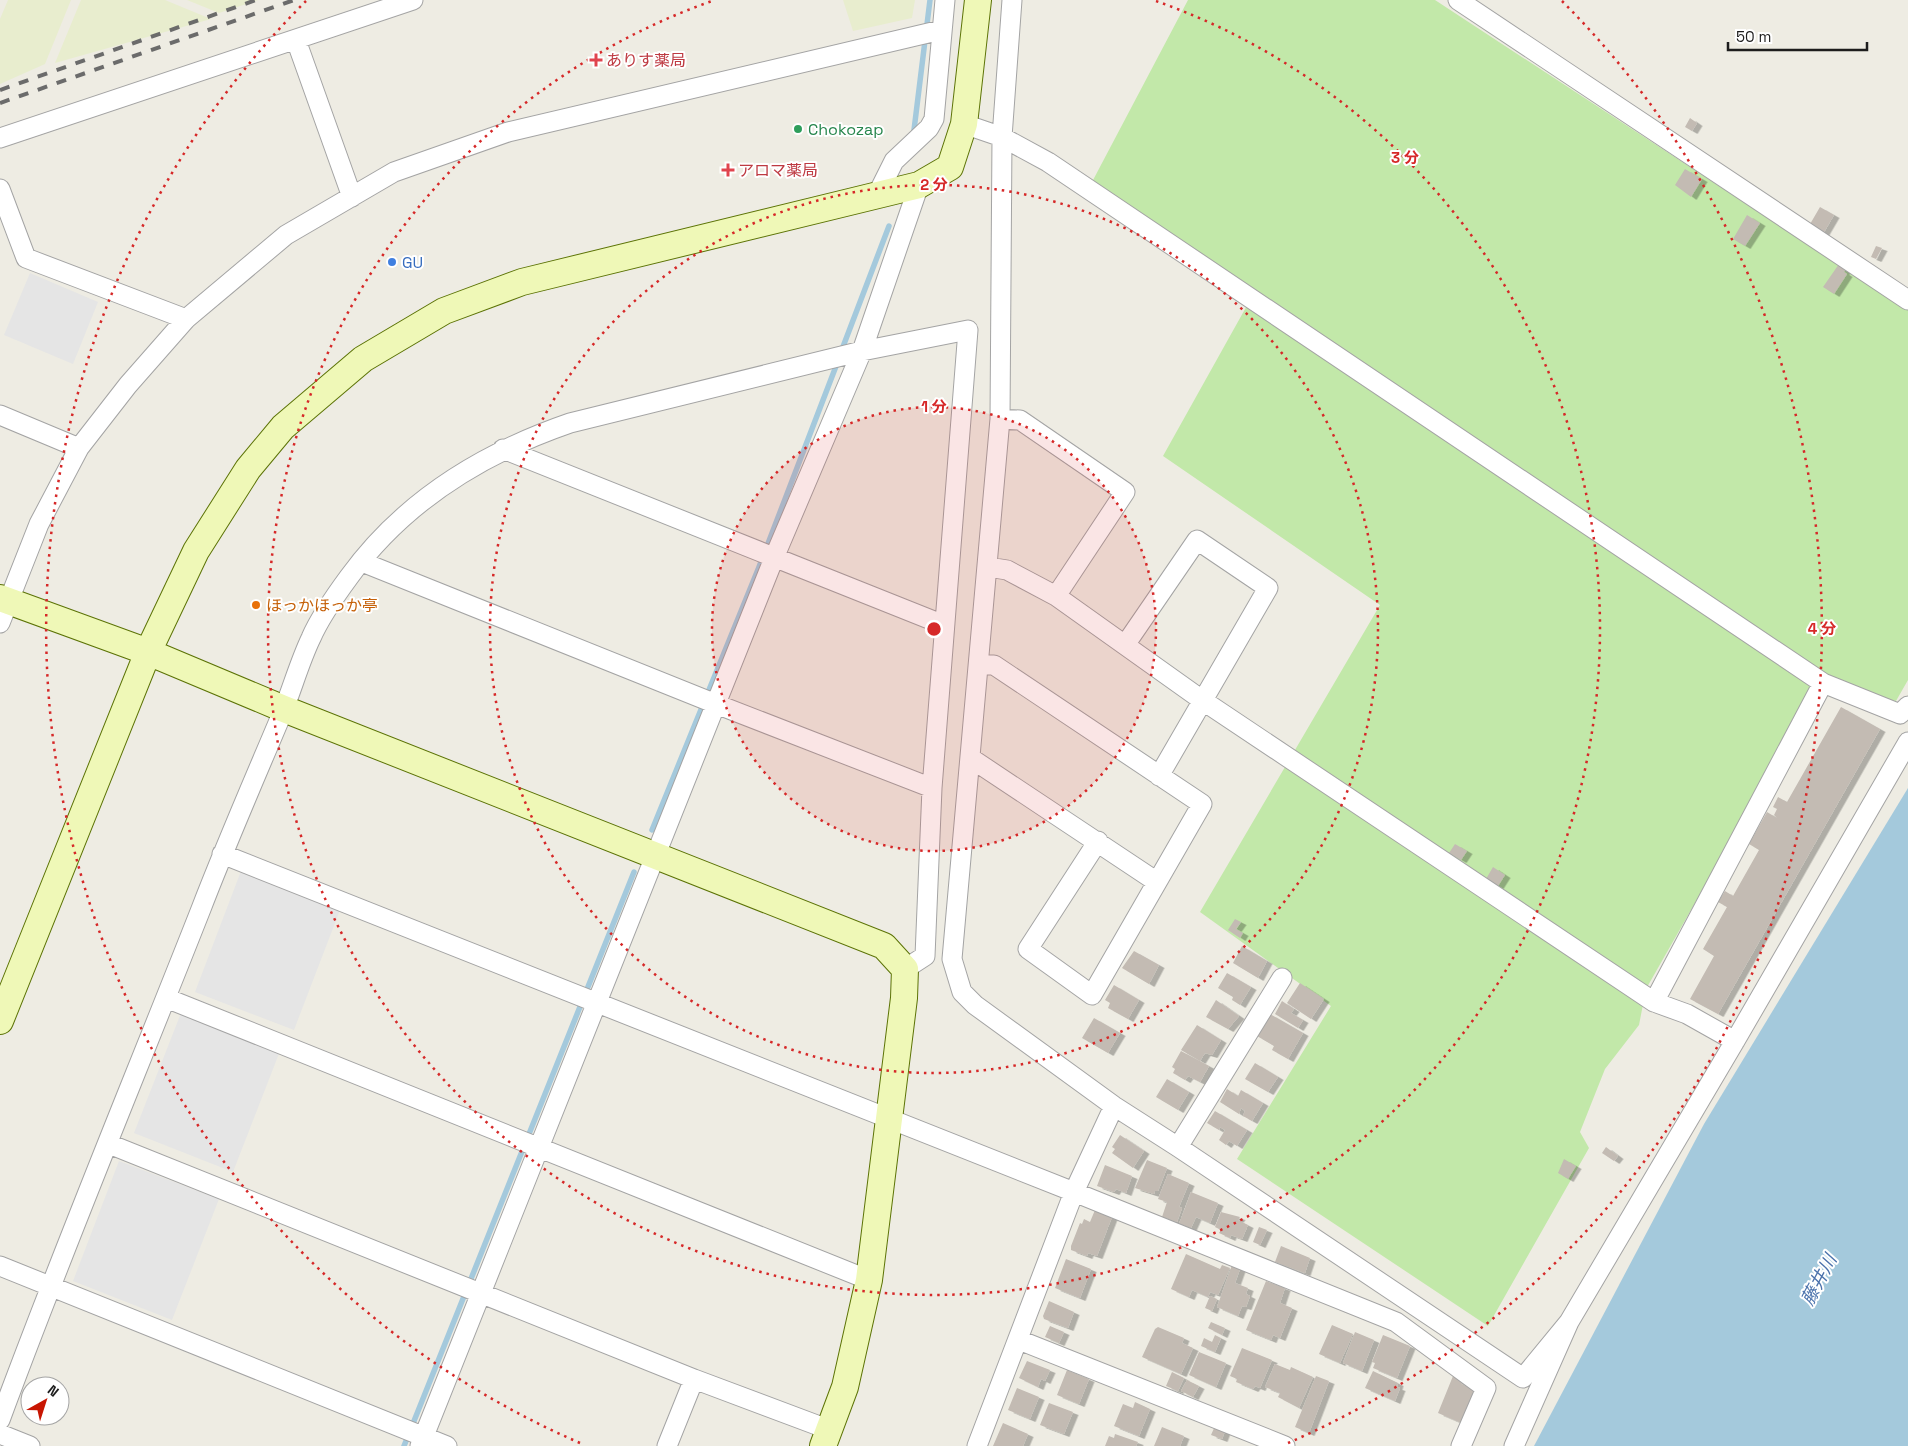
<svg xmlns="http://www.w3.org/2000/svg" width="1908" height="1446" font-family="'Space Grotesk','Noto Sans JP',sans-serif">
<defs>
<filter id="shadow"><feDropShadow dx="5.5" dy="3" stdDeviation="0" flood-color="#0004"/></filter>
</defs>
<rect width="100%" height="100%" fill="#eeece3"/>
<path fill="#e8edce" d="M8,0H71L45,64L0,84V19Z
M81,0H165L211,19L55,63Z
M187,0H258L219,13Z
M843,0H915L912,18L853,31Z"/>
<path fill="#c2e8a9" d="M1188,0H1435L1908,310V680L1896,701L1860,695L1823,678L1646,989L1639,1025L1605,1069L1580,1132L1589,1148L1488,1326L1237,1159L1331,1006L1200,912L1380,605L1163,456L1254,293L1092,182Z"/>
<path fill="#e5e5e5" d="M30,273L98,302L73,364L4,335Z
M241,871L340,910L294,1030L195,992Z
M181,1013L280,1051L233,1172L134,1133Z
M119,1161L219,1199L172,1320L73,1281Z"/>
<path fill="#a4c9dc" d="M1908,788V1446H1534L1704,1124Z"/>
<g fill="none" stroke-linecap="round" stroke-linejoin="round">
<path stroke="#a4c9dc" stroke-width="5.5" d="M914,130L930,0
M841,352L889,226
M652,830L759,567L838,361
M404,1446L634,872"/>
</g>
<path fill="#c3bbb3" filter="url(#shadow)" d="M1690,118L1697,123L1692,131L1685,127Z
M1685,169L1702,179L1691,197L1675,185Z
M1820,207L1834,215L1820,239L1806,231Z
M1747,215L1760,223L1745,246L1733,239Z
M1876,246L1882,248L1876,259L1871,257Z
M1839,264L1846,269L1844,272L1847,274L1834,294L1823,287Z
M1841,707L1880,729L1718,1014L1690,999L1714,956L1703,949L1727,907L1718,902L1725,891L1733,896L1759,850L1749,844L1767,812L1777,818L1774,815L1777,809L1773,807L1778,797L1787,802Z
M1455,844L1467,851L1461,860L1449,853Z
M1493,867L1505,875L1498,886L1486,879Z
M1235,919L1241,922L1236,929L1243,933L1240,938L1228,930Z
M1242,946L1267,961L1258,978L1233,963Z
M1134,951L1159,965L1149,984L1122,968Z
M1227,973L1251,987L1240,1005L1232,1000L1233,997L1218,988Z
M1300,983L1324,999L1311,1019L1287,1003Z
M1114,985L1139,1000L1128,1019L1108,1008L1110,1003L1105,1000Z
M1216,1000L1239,1016L1228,1029L1206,1017Z
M1282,1001L1294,1009L1291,1013L1303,1020L1298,1028L1275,1014Z
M1270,1014L1303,1033L1288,1059L1272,1050L1274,1046L1257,1036Z
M1094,1018L1120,1033L1108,1053L1082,1038Z
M1197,1025L1221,1040L1212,1055L1205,1053L1200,1061L1181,1050Z
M1181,1051L1209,1066L1200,1082L1188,1076L1185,1080L1173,1073L1175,1069L1172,1067Z
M1255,1063L1278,1077L1268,1092L1245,1079Z
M1167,1079L1189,1092L1178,1110L1156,1097Z
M1227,1089L1238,1096L1241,1090L1263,1103L1252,1121L1243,1116L1245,1111L1241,1108L1239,1114L1220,1102Z
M1215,1111L1247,1130L1237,1146L1229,1141L1226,1145L1219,1140L1225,1130L1220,1127L1219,1130L1207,1123Z
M1120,1135L1144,1151L1133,1168L1112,1153L1115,1149L1112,1147Z
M1606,1147L1618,1156L1614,1161L1602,1153Z
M1564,1159L1576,1166L1568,1179L1558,1173Z
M1147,1160L1167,1168L1158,1191H1155L1154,1194L1135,1188Z
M1105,1165L1132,1176L1126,1193L1116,1189L1114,1192L1097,1186Z
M1168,1174L1189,1183L1179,1207L1182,1208L1177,1222L1162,1217L1167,1202L1158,1199Z
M1191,1192L1218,1203L1210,1223L1196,1217L1191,1228L1179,1224Z
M1095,1210L1112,1217L1097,1256L1088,1253L1087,1256L1071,1250V1246L1080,1223L1082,1224L1084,1219L1090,1222Z
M1221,1212L1240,1217L1238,1220L1248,1225L1242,1239L1231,1235L1230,1238L1219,1233L1221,1230L1215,1227Z
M1259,1227L1267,1230L1260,1245L1253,1242Z
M1281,1246L1310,1258L1305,1273L1275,1262Z
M1186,1254L1220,1269L1222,1265L1230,1268L1218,1295L1210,1292L1208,1297L1192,1290L1189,1297L1171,1289Z
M1066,1259L1091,1269L1080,1298L1055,1288Z
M1232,1265L1240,1269L1235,1283L1248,1288L1246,1294L1250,1296L1246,1307L1242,1306L1238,1316L1217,1307Z
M1266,1281L1285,1288L1280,1303L1292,1308L1280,1338L1273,1335L1271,1340L1246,1330Z
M1210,1296L1217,1299L1212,1311L1205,1308Z
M1049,1301L1074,1312L1068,1328L1044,1319L1043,1316Z
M1211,1322L1225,1328L1222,1335L1208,1328Z
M1332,1325L1353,1334L1340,1363L1319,1354Z
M1050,1326L1064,1332L1059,1343L1045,1337Z
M1158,1327L1184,1338L1182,1343L1193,1348L1181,1374L1142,1357L1155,1329Z
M1355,1332L1374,1340L1362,1371L1343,1363Z
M1215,1335L1221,1338L1215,1352L1201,1346L1204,1338L1212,1342Z
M1383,1335L1410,1346L1397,1378L1373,1368L1375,1363L1372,1362Z
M1242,1348L1272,1360L1260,1388L1255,1386L1253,1389L1236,1382L1237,1379L1230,1376Z
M1199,1352L1226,1363L1216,1387L1189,1375Z
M1027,1361L1050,1370L1045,1381L1041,1379L1038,1387L1019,1378Z
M1275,1364L1290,1370L1291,1367L1313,1377L1299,1408L1278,1397L1280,1393L1265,1387Z
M1067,1370L1089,1379L1079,1404L1057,1395Z
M1373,1371L1398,1383L1397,1387L1400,1388L1395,1401L1365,1388Z
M1172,1372L1184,1378L1178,1391L1166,1386Z
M1316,1376L1329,1381L1309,1433L1295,1427Z
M1453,1376L1463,1379L1461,1384L1474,1389L1472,1394L1476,1395L1464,1424L1438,1413Z
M1187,1380L1199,1386L1193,1397L1181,1391Z
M1017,1388L1039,1397L1030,1419L1008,1410Z
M1135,1402L1150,1409L1139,1436L1114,1426L1123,1404L1133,1408Z
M1049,1403L1073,1412L1064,1434L1040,1425Z
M1003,1423L1028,1434L1023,1446H993Z
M1215,1426L1225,1431L1222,1439L1211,1435Z
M1162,1427L1184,1436L1180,1446H1154Z
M1115,1434L1138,1442L1136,1446H1105L1109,1436L1114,1438Z"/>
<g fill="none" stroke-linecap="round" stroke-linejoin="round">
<defs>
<path id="street" d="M1012,0L1002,137L1000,419L952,959L962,992L975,1005L1114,1106L1178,1147L1523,1378L1569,1322
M1458,0L1908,300
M296,40L352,197
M964,124L1002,137L1048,162L1823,683L1900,714L1908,706
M0,138L413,0
M0,189L26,258L186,319
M877,195L894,161L929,128L934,119L945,0
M0,415L79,448
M1000,419L1020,420L1125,492L1056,596
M503,449L944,625
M362,562L716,704L932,788
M988,567L1007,570L1056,596L1202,700L1654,1002L1687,1014L1735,1041
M0,623L39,524L79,448L128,385L186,319L286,235L394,172L508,132L941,30
M1125,645L1197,540L1268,588L1159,776
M979,665H994L1202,804L1092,995L1028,949L1098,841
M972,759L1157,882
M222,854L1074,1192L1396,1322L1486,1388L1461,1446
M166,998L869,1280
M1654,1002L1823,683
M109,1144L694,1379L830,1430
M1178,1147L1282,978
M0,1266L447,1446
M1019,1340L1285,1446
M0,1420C63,1249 134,1079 201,909C226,844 254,780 281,716C292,690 299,663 311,638C320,617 335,596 349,577C404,501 483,453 570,423L862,351L968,330L932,788L925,956L905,969
M0,1434L30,1446
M420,1446L774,558L862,351L919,185
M667,1446L694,1379
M977,1446L1074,1192L1114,1106
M1514,1446L1569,1322L1735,1041L1908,742"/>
<path id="secondary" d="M0,598L148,652L284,709L884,946L905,969L904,998L869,1280L845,1387L823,1446
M0,1021L148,652L196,551L248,469L283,427L363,359L444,311L522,282L919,185L950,167L964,124L978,0"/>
</defs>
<use href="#street" stroke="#a4a4a4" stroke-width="21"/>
<use href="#secondary" stroke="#5c7306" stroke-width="28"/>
<use href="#street" stroke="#fff" stroke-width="19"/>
<use href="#secondary" stroke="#eff8b7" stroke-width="26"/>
<path stroke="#6b6b6b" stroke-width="4" stroke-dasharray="10 10" stroke-linecap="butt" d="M0,90L256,0
M0,103L294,0"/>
</g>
<circle cx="934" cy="629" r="222" fill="#d62828" fill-opacity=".12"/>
<g fill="none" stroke="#d62828" stroke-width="2.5" stroke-dasharray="2.5 5">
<circle cx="934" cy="629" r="222"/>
<circle cx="934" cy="629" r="444"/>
<path d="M1156 1A666 666 0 1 1 712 1"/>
<path d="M580 1443A888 888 0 0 1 306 1M1562 1A888 888 0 0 1 1288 1443"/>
</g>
<g fill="#e0444e" stroke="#fff" stroke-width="2">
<path d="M593.5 52.5h5v5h5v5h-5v5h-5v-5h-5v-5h5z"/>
<path d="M725.5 162.5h5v5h5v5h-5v5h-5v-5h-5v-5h5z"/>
</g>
<circle fill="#2e9e5b" stroke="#fff" stroke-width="2" cx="798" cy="129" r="5"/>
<circle fill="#3f7fe0" stroke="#fff" stroke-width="2" cx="392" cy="262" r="5"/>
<circle fill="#e8710a" stroke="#fff" stroke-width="2" cx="256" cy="605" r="5"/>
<g text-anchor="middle" stroke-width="4" stroke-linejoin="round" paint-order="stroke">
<g font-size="16" fill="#be3a42" stroke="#fff" text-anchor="start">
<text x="606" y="66">ありす薬局</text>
<text x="738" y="176">アロマ薬局</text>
</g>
<g font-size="16" fill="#27864d" stroke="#fff" text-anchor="start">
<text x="808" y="135">Chokozap</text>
</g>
<g font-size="16" fill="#366cbe" stroke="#fff" text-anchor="start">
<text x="402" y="268">GU</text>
</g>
<g font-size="16" fill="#c56008" stroke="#fff" text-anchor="start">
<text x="266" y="611">ほっかほっか亭</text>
</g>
<g font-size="18" font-style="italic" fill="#4b72ac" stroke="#fff">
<text transform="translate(1819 1280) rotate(-62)" y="6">藤井川</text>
</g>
</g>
<circle cx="934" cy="629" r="8" fill="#d62828" stroke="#fff" stroke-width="2.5"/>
<g font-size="15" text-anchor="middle" font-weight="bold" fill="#d62828" stroke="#fff" stroke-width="4" stroke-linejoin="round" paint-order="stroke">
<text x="1405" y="163">3 分</text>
<text x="934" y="190">2 分</text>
<text x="934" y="412">1 分</text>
<text x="1822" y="634">4 分</text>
</g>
<g transform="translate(45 1401) rotate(39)"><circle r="24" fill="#ffffff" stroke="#a5a5a5"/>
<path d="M0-4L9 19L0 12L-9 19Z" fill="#c81602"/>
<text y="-8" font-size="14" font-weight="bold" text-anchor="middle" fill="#1d1d1d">N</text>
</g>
<path d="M1728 42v8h139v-8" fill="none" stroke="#1d1d1d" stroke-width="2.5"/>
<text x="1736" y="42" font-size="15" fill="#1d1d1d" stroke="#ffffff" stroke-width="4" paint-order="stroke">50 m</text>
</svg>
